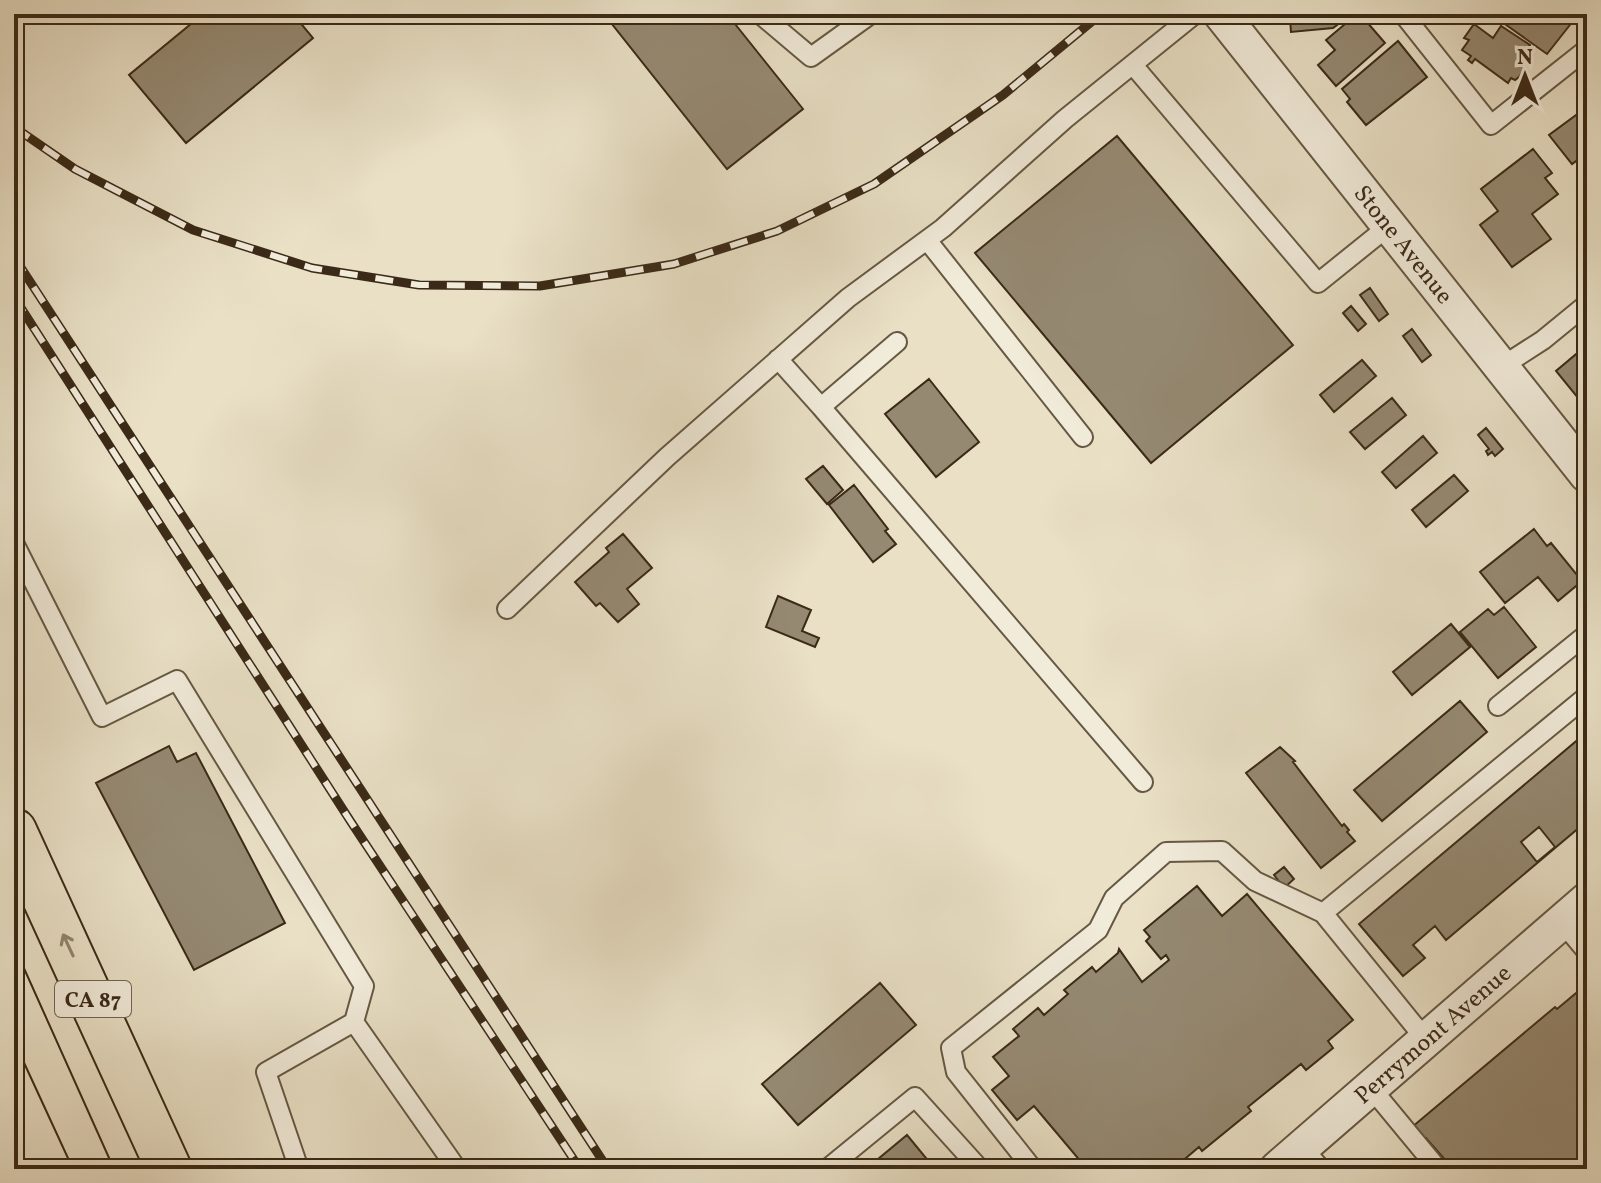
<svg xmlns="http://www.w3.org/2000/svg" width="1601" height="1183" font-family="Vollkorn,serif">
<rect width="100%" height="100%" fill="#e9e0c6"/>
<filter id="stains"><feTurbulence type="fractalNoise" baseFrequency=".0025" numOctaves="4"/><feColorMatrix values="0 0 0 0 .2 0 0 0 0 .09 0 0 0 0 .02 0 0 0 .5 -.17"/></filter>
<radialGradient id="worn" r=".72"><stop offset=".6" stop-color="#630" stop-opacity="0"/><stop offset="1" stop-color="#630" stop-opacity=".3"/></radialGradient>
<path fill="#958972" stroke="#3b2a17" stroke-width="2" fill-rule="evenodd" d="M203,14H293L313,38L186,143L129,75Z
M604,14H727L803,109L727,169Z
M1280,14H1348V17L1333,28L1291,32L1290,18L1281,19Z
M1357,14H1360L1385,43L1336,86L1318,65L1335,50L1326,40Z
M1497,14H1563L1573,21L1547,54L1495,17Z
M1474,24L1493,38L1501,26L1530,45L1521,57L1529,63L1519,77L1515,80L1511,78L1508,83L1475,59L1472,63L1468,60L1471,56L1462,50L1469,40L1464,38Z
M1398,41L1427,77L1366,125L1347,102L1350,99L1342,89Z
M1587,107V153L1572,164L1549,135Z
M1117,136L1293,345L1151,463L975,253Z
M1533,149L1552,173L1545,178L1558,194L1532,214L1551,239L1512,267L1480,225L1498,211L1481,189Z
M1370,288L1388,314L1379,321L1360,295Z
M1351,306L1366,324L1358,331L1343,313Z
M1412,329L1431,355L1422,362L1403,336Z
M1587,345V409L1556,371Z
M1362,360L1376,376L1334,412L1320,395Z
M929,379L979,442L936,477L885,414Z
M1392,398L1406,415L1365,449L1350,432Z
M1486,428L1503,449L1495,456L1492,452L1488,455L1486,451L1489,449L1478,435Z
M1423,436L1437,453L1396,488L1382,472Z
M823,466L843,490L827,504L806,479Z
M1454,475L1468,491L1426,527L1412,510Z
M854,485L888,529L885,531L896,544L873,562L829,505Z
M1534,529L1547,546L1551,543L1582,581L1558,601L1538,577L1505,603L1480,572Z
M623,534L652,568L627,589L639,604L618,622L600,603L596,606L575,582L609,552L606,548Z
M778,596L811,610L802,631L819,638L815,647L766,627Z
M1504,607L1536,647L1498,678L1460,632L1488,609L1494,615Z
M1451,624L1470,647L1412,695L1393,672Z
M1460,701L1487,732L1382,821L1354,790Z
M1587,732V821L1446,940L1435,926L1413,945L1425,958L1403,976L1359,924ZM1539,827L1555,847L1537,862L1521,842Z
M169,746L177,762L196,753L285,923L194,970L96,783Z
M1280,747L1295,761L1293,762L1342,826L1344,824L1349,830L1347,832L1355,841L1321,868L1246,773Z
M1284,867L1294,879L1284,888L1274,875Z
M1197,886L1222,916L1247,894L1353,1020L1328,1041L1333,1048L1306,1070L1301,1064L1248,1107L1251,1111L1202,1151L1199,1147L1173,1169H1087L1034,1106L1017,1120L992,1090L1009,1076L993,1057L1019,1036L1013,1029L1038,1008L1044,1015L1068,994L1064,990L1092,967L1096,972L1118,953L1119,949L1142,982L1169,960L1166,955L1161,959L1146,941L1150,937L1144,930Z
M880,983L916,1025L798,1125L762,1084Z
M1587,984V1169H1453L1426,1138L1423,1140L1412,1127L1555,1007L1557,1009Z
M907,1135L935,1169H866Z"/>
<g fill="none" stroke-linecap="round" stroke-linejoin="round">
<defs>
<path id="lane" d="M760,14L811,57L871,14
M1403,14L1491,125L1587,49
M1133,65L1318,283L1390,225
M927,240L1083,437
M778,359L821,407L897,342
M1501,367L1543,340L1587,304
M821,407L1143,782
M14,543L102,717L177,680L364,986L354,1022L266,1072L299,1169
M507,609L667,457L848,298L943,228L1065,119L1195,14
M1498,706L1587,634
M1562,922L1587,952
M354,1022L457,1169
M1426,1040L1323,913L1587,696
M1371,1088L1438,1169
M1302,1147L1321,1169
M827,1169L915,1097L980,1169
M1033,1169L956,1072L951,1048L1098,930L1114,898L1166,852L1222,851L1255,881L1323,913"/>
<g id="street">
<path id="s1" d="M1221,14L1587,475"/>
<path id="s2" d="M1277,1169L1587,900"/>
</g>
<path id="highway" d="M14,831L169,1169"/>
</defs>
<use href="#lane" stroke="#665843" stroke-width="22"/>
<use href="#street" stroke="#665843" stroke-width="38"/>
<use href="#highway" stroke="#3b2a17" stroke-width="48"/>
<use href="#lane" stroke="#f1ebda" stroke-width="18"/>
<use href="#street" stroke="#f1ebda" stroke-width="34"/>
<use href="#highway" stroke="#e9e0c6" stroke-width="44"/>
<path stroke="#3b2a17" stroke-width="2" d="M14,946L114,1169
M14,1041L73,1169"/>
<defs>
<path id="rail" d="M14,127L75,169L193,230L312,268L419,285L540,286L674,264L777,231L874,184L1003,95L1101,14
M14,257L608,1169
M14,297L351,822L580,1169"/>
</defs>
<use href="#rail" stroke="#3b2a17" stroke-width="9"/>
<use href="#rail" stroke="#f1ebda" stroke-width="6" stroke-dasharray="18" stroke-linecap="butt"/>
</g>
<defs><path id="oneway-shaft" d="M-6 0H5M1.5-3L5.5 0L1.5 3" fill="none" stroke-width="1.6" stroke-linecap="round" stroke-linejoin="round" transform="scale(2)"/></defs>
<use stroke="#92856e" href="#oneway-shaft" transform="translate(68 945) rotate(-115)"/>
<g text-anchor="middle" stroke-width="6" stroke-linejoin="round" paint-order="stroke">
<rect fill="#f1ebda" stroke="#726452" stroke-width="2" x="55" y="981" width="76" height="36" rx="6"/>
<g font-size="22" font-weight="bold" fill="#3b2a17">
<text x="93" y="1007">CA 87</text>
</g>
<g font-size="24" fill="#3b2a17" stroke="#f1ebda">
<text dy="8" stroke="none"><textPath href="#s1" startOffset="294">Stone Avenue</textPath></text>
<text dy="8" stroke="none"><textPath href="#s2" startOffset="206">Perrymont Avenue</textPath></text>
</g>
</g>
<rect width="1601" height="1183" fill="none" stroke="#e9e0c6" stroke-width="48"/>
<rect x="16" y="16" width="1569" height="1151" fill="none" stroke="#3b2a17" stroke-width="4"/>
<rect x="24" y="24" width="1553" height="1135" fill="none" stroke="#3b2a17" stroke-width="2"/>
<g transform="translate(1525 76)" stroke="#f1ebda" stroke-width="6" paint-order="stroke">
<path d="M0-6L14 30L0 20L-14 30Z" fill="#3b2a17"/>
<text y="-12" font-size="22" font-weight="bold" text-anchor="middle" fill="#3b2a17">N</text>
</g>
<rect width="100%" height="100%" filter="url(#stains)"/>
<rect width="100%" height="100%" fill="url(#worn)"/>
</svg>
